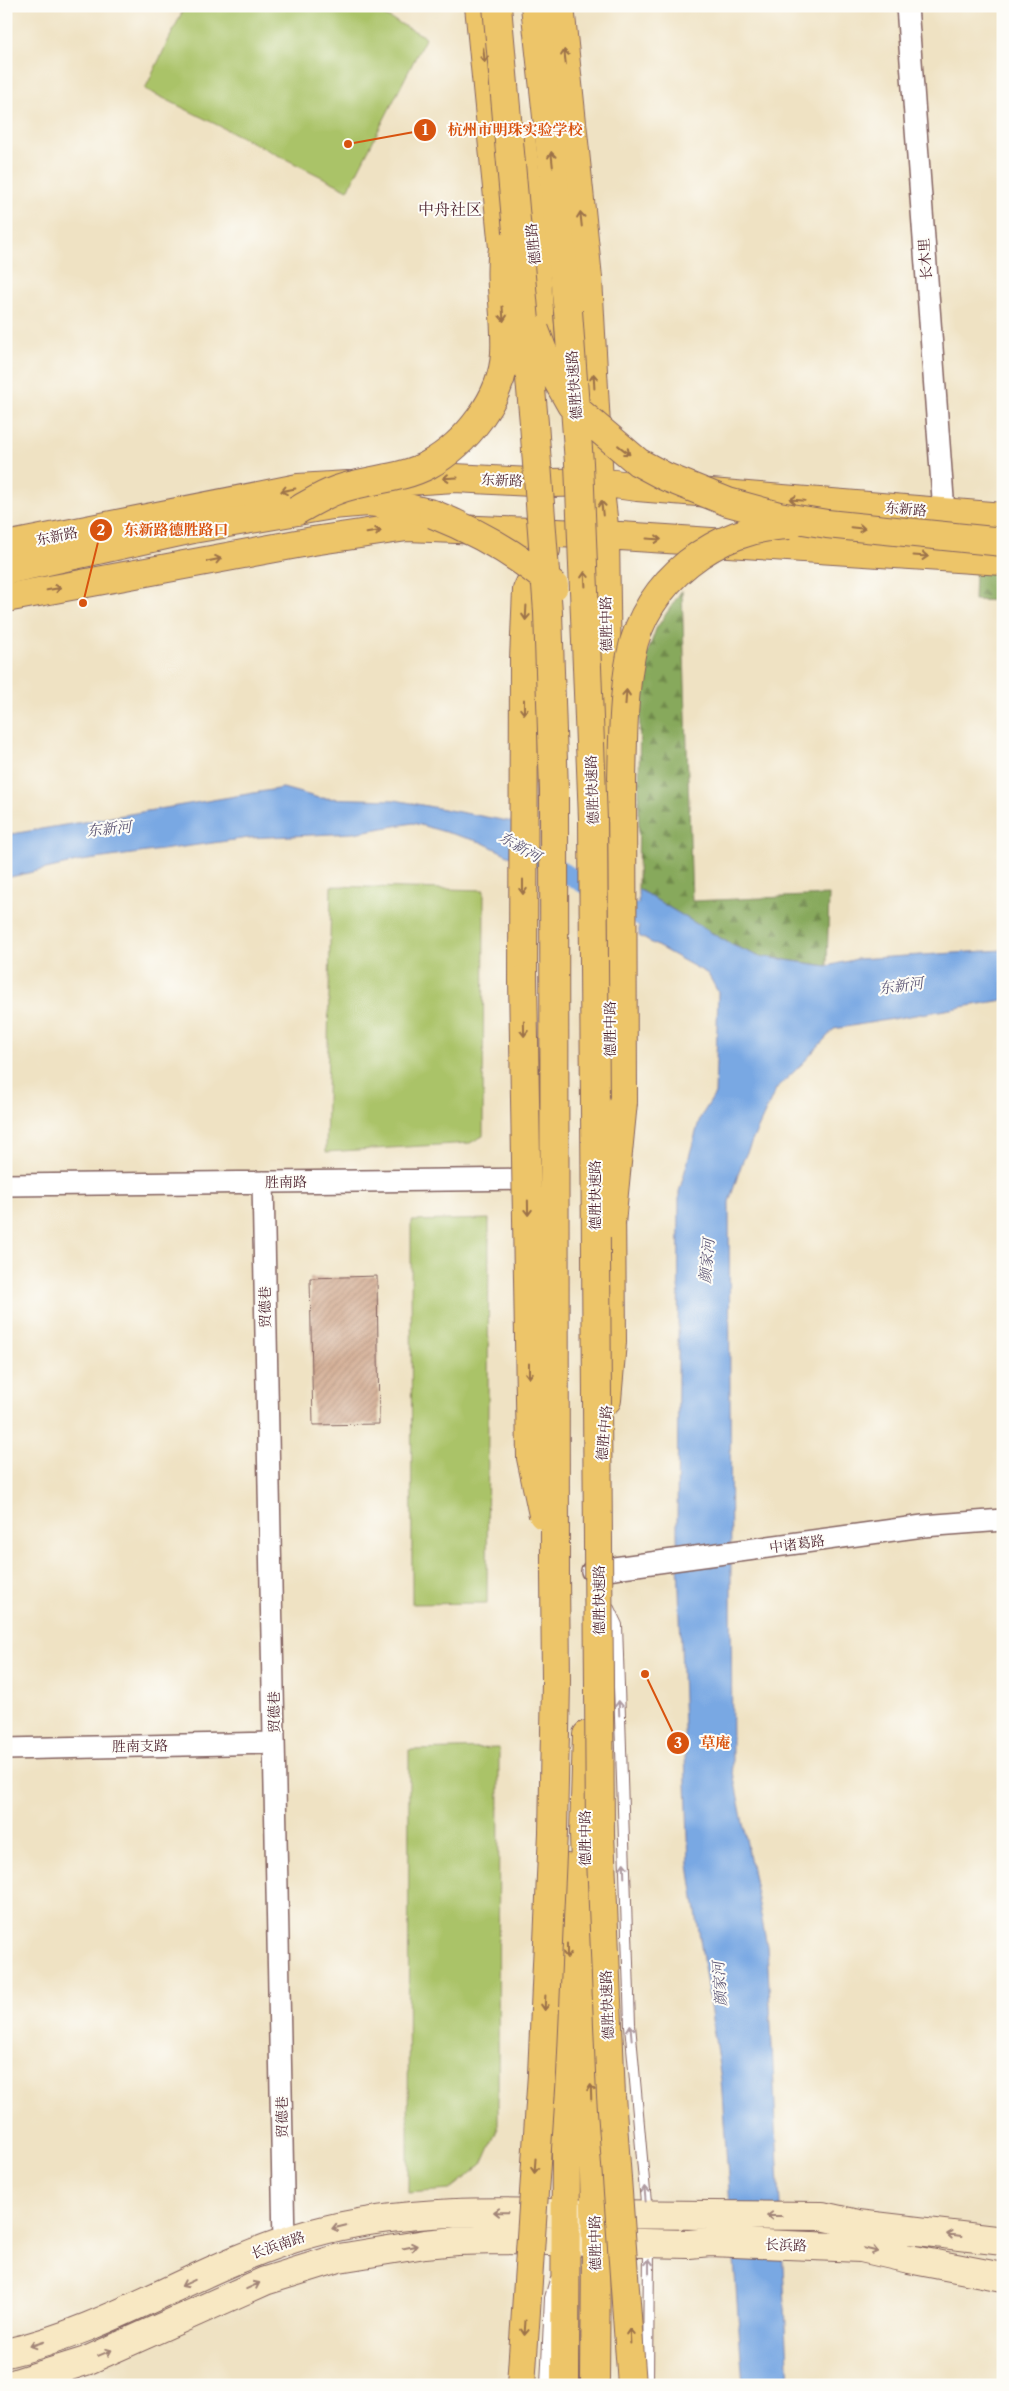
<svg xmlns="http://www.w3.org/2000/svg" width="1009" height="2391" font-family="'Libre Caslon Text','Noto Serif SC',serif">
<defs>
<pattern id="forest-firs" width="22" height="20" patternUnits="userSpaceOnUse" patternTransform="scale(1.25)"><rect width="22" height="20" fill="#87a95c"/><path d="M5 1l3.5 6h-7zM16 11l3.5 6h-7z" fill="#70894c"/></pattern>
<pattern id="building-hatch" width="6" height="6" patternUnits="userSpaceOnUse" patternTransform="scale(1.25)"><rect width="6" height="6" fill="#cfa589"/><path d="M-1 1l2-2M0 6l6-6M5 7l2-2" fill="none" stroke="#aa8670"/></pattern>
</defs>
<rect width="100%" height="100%" fill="#fdfcf7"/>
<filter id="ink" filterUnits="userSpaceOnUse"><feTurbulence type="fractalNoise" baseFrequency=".02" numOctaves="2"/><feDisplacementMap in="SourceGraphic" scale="10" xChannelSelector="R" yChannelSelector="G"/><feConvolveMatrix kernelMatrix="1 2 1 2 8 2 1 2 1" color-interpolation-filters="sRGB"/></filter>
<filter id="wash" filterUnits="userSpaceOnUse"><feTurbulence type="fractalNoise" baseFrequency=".0096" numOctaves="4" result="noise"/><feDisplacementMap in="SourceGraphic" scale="20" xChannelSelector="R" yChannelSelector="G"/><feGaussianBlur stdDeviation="1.12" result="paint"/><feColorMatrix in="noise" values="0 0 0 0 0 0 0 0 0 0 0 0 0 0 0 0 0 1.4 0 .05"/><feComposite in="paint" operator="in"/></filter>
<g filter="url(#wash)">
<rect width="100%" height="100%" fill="#efe2c3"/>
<path fill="#aac368" stroke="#7a714a" d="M185,6H366L426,37L348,190L145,89Z
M331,886L484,890L483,1136L470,1143L326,1152Z
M489,1219L487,1603L412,1604L411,1221Z
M499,1748L498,2128L482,2164L450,2190L408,2193L409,1750Z"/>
<path fill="url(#forest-firs)" stroke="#686444" d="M975,570L1003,573V601L974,600Z
M682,590L692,901L829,895L827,966L758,956L732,945L638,889L640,691L646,657L656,629Z"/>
<path fill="#79a8e3" stroke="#626487" d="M283,788L319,798L395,800L513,822L512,857L481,842L413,823L353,833L249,838L81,861L6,878V835Z
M638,889L732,945L758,956L827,966L857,959L1003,950V1000L834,1029L802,1064L776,1089L742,1163L729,1202L732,1767L767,1946L789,2385H743L721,2080L689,1865L677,1534L679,1192L700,1118L715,1094L718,992L708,974L639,936Z"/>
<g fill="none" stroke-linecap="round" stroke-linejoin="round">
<path stroke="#79a8e3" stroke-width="19" d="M516,845L659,927"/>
</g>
<g id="blocks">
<path fill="url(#building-hatch)" d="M377,1276L379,1424L313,1425L310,1278Z"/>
</g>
</g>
<g filter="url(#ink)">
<use href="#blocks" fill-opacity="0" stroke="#846360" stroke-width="1"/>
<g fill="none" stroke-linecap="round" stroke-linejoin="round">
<defs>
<path id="service" d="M607,1604L617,1625L630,2025L647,2214
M546,2385L550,2298L555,2280
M648,2385L649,2243"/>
<path id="minor" d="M907,6L944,512
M263,1182L284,2242
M6,1185L542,1179
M592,1571L923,1526L1003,1520
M6,1749L274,1743"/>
<path id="secondary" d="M6,2353C113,2329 204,2263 309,2234C402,2208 499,2211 594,2214C670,2215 746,2216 822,2216L858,2224L1003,2241
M9,2385L86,2361L265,2281L339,2258L425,2244L457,2241L499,2240L689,2244L710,2242L861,2248L909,2259L1003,2277"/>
<path id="primary" d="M560,6L588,278L599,482L605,535L609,808
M521,137L535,251L542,355
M391,482L455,478L551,483L599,482L637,487L1003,517
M6,546L298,488L348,485
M6,598L313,541L407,527L605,535L1003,561
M607,1400L612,1342L611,1198
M587,1735L584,1833L596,2242L595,2385
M565,2385L567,1868"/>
<path id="trunk" d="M479,6L503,248
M535,6L568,311
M6,570L193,529L332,505L368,502L396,505L433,514
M622,781L623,1102
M523,980L524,659L527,590L546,550
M553,1832L556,1681L555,1575"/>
</defs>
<use href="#service" stroke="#846360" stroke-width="12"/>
<use href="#minor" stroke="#846360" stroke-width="24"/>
<use href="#secondary" stroke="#846360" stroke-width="30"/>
<use href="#primary" stroke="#846360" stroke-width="30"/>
<use href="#trunk" stroke="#846360" stroke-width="30"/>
<use href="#service" stroke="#fff" stroke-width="10"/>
<use href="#minor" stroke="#fff" stroke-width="21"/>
<use href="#secondary" stroke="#f8e8c3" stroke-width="28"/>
<use href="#primary" stroke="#edc569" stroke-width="28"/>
<use href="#trunk" stroke="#edc569" stroke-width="28"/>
<defs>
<path id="trunk-bridge" d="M497,6L534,423L548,612L554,791L555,1575
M568,311L579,463L593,820L600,1834L611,2096L632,2385
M535,330L548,364L571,405L638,462L666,477L728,502L779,516L827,524L1003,542
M296,511C309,504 323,495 337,490C366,479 400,480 428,465C466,444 503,398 505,353C507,318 498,283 503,248
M433,514C478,532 517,554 554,586
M622,781C623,739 623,696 631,655C645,581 717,527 790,525
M523,980L531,1458L543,1515
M611,1223L623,1102
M521,2385L542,2074L553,1832"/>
</defs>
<use href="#trunk-bridge" stroke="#846360" stroke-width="30" stroke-linecap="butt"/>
<use href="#trunk-bridge" stroke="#edc569" stroke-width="28"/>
</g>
<defs><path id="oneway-shaft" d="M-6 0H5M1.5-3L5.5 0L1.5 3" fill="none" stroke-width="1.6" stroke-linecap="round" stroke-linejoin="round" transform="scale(1.25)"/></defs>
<g stroke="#9c724a">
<use href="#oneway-shaft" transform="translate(484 55) rotate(84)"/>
<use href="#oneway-shaft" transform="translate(565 57) rotate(-96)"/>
<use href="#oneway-shaft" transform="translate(552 159) rotate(-96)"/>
<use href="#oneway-shaft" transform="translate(581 219) rotate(-96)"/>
<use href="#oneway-shaft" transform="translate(503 314) rotate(86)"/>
<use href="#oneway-shaft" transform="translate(594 381) rotate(-93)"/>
<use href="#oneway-shaft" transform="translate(624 450) rotate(38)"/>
<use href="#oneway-shaft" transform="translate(450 478) rotate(177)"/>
<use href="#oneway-shaft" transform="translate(288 490) rotate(169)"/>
<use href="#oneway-shaft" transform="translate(797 500) rotate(-175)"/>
<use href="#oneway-shaft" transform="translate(602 508) rotate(-96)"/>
<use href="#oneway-shaft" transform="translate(858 528) rotate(6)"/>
<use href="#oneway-shaft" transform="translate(374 532) rotate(-9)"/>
<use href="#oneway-shaft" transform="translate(654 539) rotate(4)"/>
<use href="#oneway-shaft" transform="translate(921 556) rotate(4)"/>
<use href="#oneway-shaft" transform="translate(214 560) rotate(-11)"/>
<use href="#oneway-shaft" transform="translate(585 579) rotate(-93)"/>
<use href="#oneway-shaft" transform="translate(54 589) rotate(-10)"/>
<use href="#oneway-shaft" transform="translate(526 613) rotate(93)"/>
<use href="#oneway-shaft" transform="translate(626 697) rotate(-86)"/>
<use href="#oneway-shaft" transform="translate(524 707) rotate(90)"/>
<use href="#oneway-shaft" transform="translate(523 887) rotate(90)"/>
<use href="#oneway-shaft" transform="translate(524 1029) rotate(89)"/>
<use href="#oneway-shaft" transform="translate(528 1208) rotate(89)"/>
<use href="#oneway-shaft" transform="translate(529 1371) rotate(90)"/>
<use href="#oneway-shaft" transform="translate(567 1951) rotate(90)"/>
<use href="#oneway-shaft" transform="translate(545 2003) rotate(93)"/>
<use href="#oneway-shaft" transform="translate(591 2092) rotate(-92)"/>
<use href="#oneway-shaft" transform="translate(535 2166) rotate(94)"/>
<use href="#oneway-shaft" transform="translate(525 2328) rotate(94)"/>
<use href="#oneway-shaft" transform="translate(630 2336) rotate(-93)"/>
</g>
<g stroke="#ae9aa0">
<use href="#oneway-shaft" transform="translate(619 1708) rotate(-92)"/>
<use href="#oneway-shaft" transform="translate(624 1870) rotate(-92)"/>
<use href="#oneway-shaft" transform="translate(631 2032) rotate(-95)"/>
<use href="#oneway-shaft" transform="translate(645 2194) rotate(-95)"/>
<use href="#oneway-shaft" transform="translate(649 2266) rotate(-90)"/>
</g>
<g stroke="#a18477">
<use href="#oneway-shaft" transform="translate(501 2212) rotate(-179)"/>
<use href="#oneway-shaft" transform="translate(774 2216) rotate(-180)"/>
<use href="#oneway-shaft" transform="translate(339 2227) rotate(167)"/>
<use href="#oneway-shaft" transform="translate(954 2235) rotate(-173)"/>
<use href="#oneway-shaft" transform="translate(410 2247) rotate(-11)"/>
<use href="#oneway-shaft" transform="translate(871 2250) rotate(14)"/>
<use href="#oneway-shaft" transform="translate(188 2283) rotate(155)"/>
<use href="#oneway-shaft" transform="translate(253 2286) rotate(-25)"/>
<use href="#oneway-shaft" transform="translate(37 2344) rotate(162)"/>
<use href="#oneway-shaft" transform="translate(105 2353) rotate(-23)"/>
</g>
</g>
<g text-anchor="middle" stroke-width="4" stroke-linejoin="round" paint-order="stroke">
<g font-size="14" fill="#4a1f2b" stroke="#fdfcf7">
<text transform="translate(533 244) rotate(-96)" y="5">德胜路</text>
<text transform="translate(925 259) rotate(-94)" y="5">长木里</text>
<text transform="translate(574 385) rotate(-94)" y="5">德胜快速路</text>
<text transform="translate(502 480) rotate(3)" y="5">东新路</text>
<text transform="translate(906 509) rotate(5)" y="5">东新路</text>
<text transform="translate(57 536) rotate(-11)" y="5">东新路</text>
<text transform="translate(606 624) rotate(-91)" y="5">德胜中路</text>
<text transform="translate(592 790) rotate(-92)" y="5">德胜快速路</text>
<text transform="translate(610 1029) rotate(-90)" y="5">德胜中路</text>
<text transform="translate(286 1182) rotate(-1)" y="5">胜南路</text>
<text transform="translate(595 1195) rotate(-90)" y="5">德胜快速路</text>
<text transform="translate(265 1307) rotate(-91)" y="5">贸德巷</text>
<text transform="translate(604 1433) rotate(-85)" y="5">德胜中路</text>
<text transform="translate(797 1544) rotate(-8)" y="5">中诸葛路</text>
<text transform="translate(599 1600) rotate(-90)" y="5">德胜快速路</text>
<text transform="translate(274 1712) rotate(-91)" y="5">贸德巷</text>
<text transform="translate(140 1746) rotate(-1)" y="5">胜南支路</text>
<text transform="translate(585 1838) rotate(-90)" y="5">德胜中路</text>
<text transform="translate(607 2005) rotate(-92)" y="5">德胜快速路</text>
<text transform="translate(282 2117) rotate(-91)" y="5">贸德巷</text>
<text transform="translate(595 2243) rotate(-91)" y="5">德胜中路</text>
<text transform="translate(278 2245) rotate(-19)" y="5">长浜南路</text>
<text transform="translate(786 2245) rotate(2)" y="5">长浜路</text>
</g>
<g font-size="15" font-style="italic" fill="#5d5675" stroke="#fdfcf7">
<text transform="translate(109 829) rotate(-6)" y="5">东新河</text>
<text transform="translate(520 847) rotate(30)" y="5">东新河</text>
<text transform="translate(901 986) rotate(-8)" y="5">东新河</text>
<text transform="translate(707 1261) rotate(-85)" y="5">颜家河</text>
<text transform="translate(720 1984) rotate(-94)" y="5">颜家河</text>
</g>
<g font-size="16" fill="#4a1f2b" stroke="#fdfcf7">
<text x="450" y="215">中舟社区</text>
</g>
</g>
<path fill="none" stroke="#d8530f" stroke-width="2" d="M348 144L425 130M83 603L101 530M645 1674L678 1743"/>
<g fill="#d8530f" stroke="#fdfcf7" stroke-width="2">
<circle cx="348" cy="144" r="5"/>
<circle cx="83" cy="603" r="5"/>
<circle cx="645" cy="1674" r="5"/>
<circle cx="425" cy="130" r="12"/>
<circle cx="101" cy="530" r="12"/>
<circle cx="678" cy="1743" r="12"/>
</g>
<g font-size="15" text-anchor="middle" font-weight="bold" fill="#fff">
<text x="425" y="135">1</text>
<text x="101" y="535">2</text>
<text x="678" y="1748">3</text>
</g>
<g font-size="15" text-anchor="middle" font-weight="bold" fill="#d8530f" stroke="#fdfcf7" stroke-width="4" stroke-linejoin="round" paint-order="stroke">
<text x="515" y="135">杭州市明珠实验学校</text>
<text x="176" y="535">东新路德胜路口</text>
<text x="715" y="1748">草庵</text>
</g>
<rect width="1009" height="2391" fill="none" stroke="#fdfcf7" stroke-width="25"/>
</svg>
